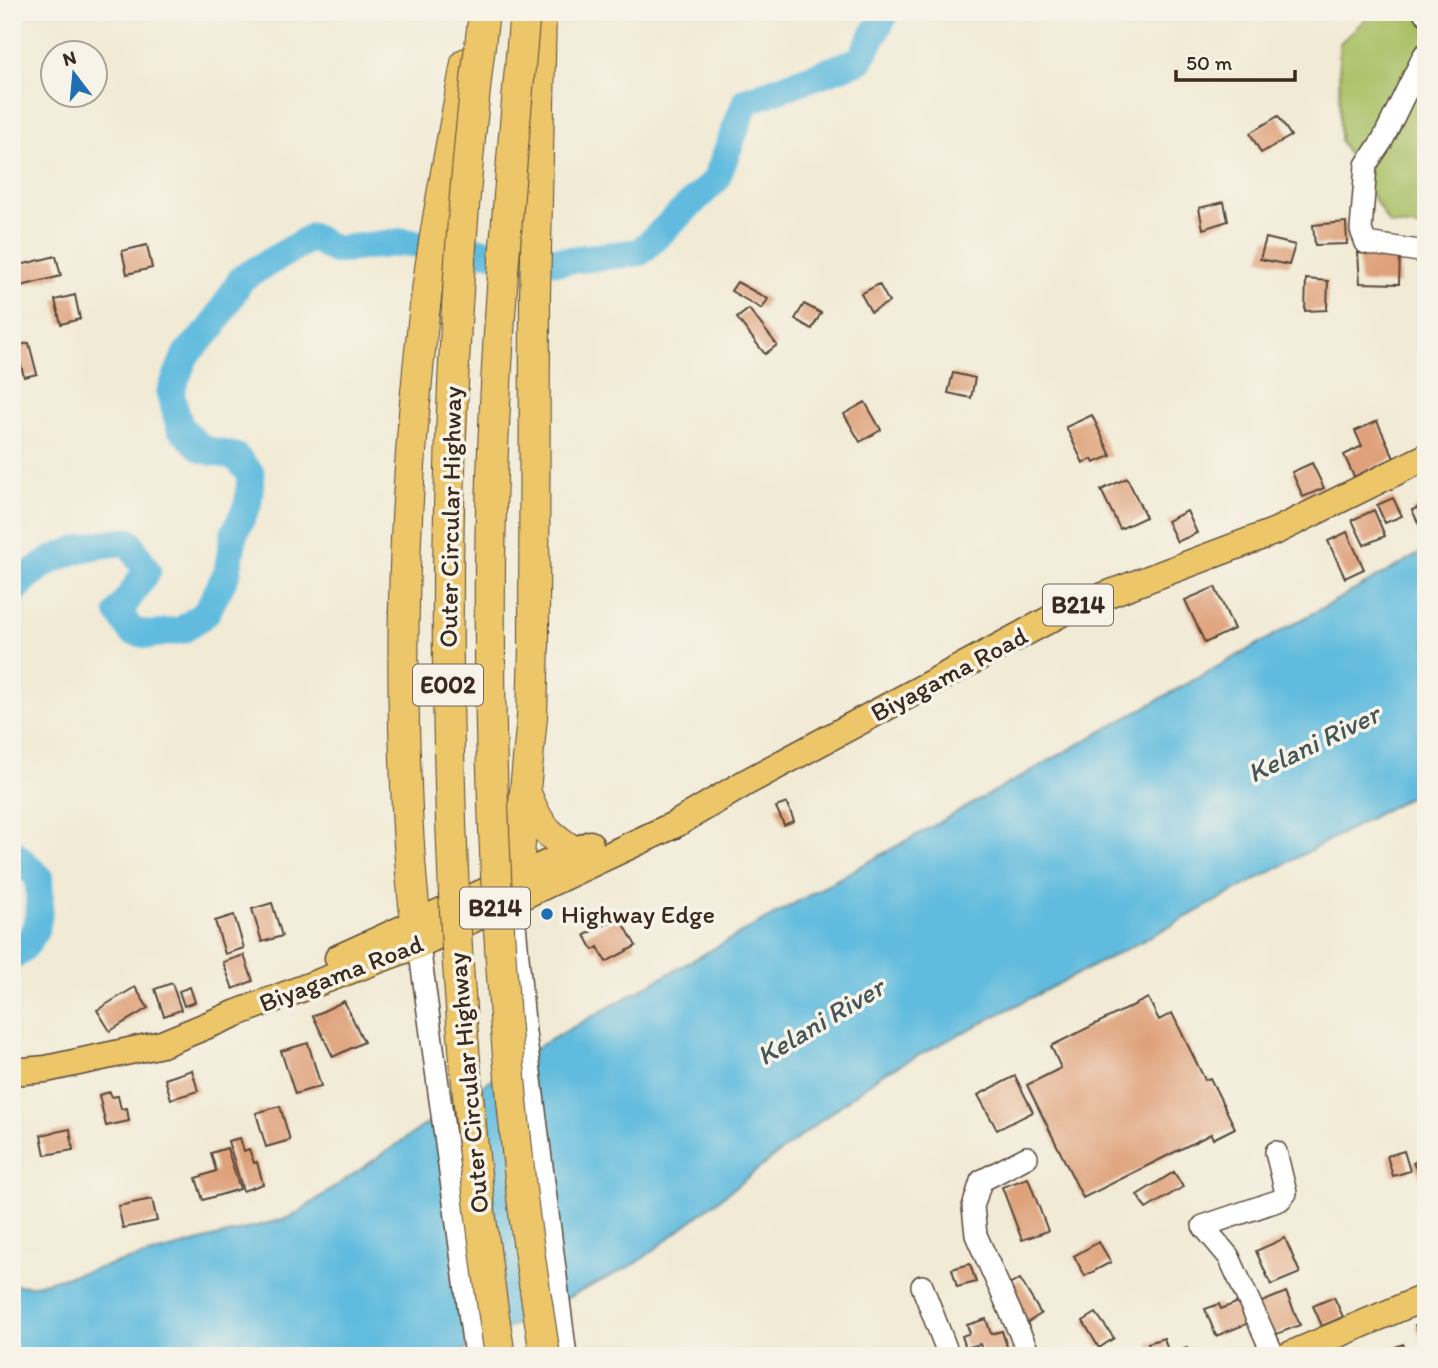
<svg xmlns="http://www.w3.org/2000/svg" width="1438" height="1368" font-family="Itim,sans-serif">
<rect width="100%" height="100%" fill="#f7f3e8"/>
<filter id="ink" filterUnits="userSpaceOnUse"><feTurbulence type="fractalNoise" baseFrequency=".0143" numOctaves="2"/><feDisplacementMap in="SourceGraphic" scale="14" xChannelSelector="R" yChannelSelector="G"/><feConvolveMatrix kernelMatrix="1 2 1 2 8 2 1 2 1" color-interpolation-filters="sRGB"/></filter>
<filter id="wash" filterUnits="userSpaceOnUse"><feTurbulence type="fractalNoise" baseFrequency=".00686" numOctaves="4" result="noise"/><feDisplacementMap in="SourceGraphic" scale="28" xChannelSelector="R" yChannelSelector="G"/><feGaussianBlur stdDeviation="1.57" result="paint"/><feColorMatrix in="noise" values="0 0 0 0 0 0 0 0 0 0 0 0 0 0 0 0 0 1.4 0 .05"/><feComposite in="paint" operator="in"/></filter>
<g filter="url(#wash)">
<rect width="100%" height="100%" fill="#f1ead5"/>
<path fill="#a8bf64" stroke="#727441" stroke-width="2" d="M1373,12H1426V228L1389,224L1340,140L1339,44Z"/>
<path fill="#61bbde" stroke="#4e727e" stroke-width="2" d="M1426,550V788L1142,941L880,1075L637,1263L452,1356H12V1285L31,1286L291,1217L543,1044Z"/>
<g fill="none" stroke-linecap="round" stroke-linejoin="round">
<path stroke="#61bbde" stroke-width="28" d="M12,595C38,556 85,544 129,542L147,571L119,612L131,631L150,635L182,630L206,613L227,573L234,534L248,504L251,474L236,457L202,449L180,427L170,393L186,354L211,329L242,278L312,237L335,250L403,242L562,261L640,252L716,180L746,101L860,60L886,12
M12,852L39,877C40,908 43,937 12,957"/>
</g>
<g id="blocks">
<path fill="#dfa17a" d="M1278,116L1291,136L1261,153L1250,133Z
M1224,202L1228,221L1203,229L1199,208Z
M1346,222L1347,244L1315,245L1313,225Z
M1266,238L1295,245L1289,265L1260,259Z
M147,245L152,268L127,274L122,251Z
M1358,253L1400,254L1399,284L1360,283Z
M56,256L61,276L21,286L16,266Z
M1306,279L1328,281L1327,310L1305,311Z
M737,282L768,299L762,309L731,291Z
M879,284L889,302L871,312L861,294Z
M75,295L80,319L61,324L55,300Z
M804,304L821,313L812,329L795,319Z
M749,309L777,345L765,354L737,318Z
M29,343L37,374L24,377L16,346Z
M953,373L975,378L971,398L948,393Z
M865,402L881,430L860,442L844,414Z
M1092,415L1111,456L1094,463L1092,459L1083,463L1066,427Z
M1377,421L1394,458L1354,477L1344,455L1362,446L1355,431Z
M1312,463L1324,488L1303,497L1292,472Z
M1127,478L1146,517L1120,529L1101,490Z
M1393,498L1402,516L1385,523L1377,505Z
M1426,504V529L1422,531L1412,510Z
M1374,510L1385,536L1364,545L1352,520Z
M1187,511L1197,533L1177,542L1167,521Z
M1347,532L1364,569L1345,578L1328,541Z
M1215,587L1234,629L1205,643L1185,600Z
M787,803L794,821L784,825L776,807Z
M272,903L282,936L262,942L252,909Z
M234,915L244,948L225,954L215,921Z
M620,917L636,946L606,962L598,947L593,950L585,935Z
M244,955L253,981L233,989L223,962Z
M172,983L181,1010L164,1016L155,989Z
M135,987L148,1008L110,1031L97,1010Z
M190,987L195,1002L184,1006L179,991Z
M1148,998L1159,1020L1172,1013L1205,1080L1210,1078L1235,1128L1213,1139L1211,1134L1083,1198L1027,1085L1061,1068L1051,1046Z
M344,1001L364,1042L333,1057L313,1016Z
M308,1043L321,1086L295,1094L281,1051Z
M192,1070L198,1091L171,1099L165,1079Z
M1015,1076L1033,1112L997,1130L978,1095Z
M110,1092L112,1097L118,1096L121,1109L127,1108L129,1121L106,1126L99,1095Z
M280,1106L290,1140L266,1147L256,1113Z
M70,1129L73,1150L45,1155L41,1135Z
M240,1138L244,1151L249,1149L254,1163L257,1162L263,1184L243,1191L228,1141Z
M227,1148L240,1189L203,1200L196,1178L216,1171L211,1153Z
M1404,1151L1410,1171L1393,1176L1387,1156Z
M1426,1157V1188L1413,1163Z
M1174,1172L1183,1187L1146,1209L1137,1195Z
M1028,1178L1048,1231L1022,1240L1002,1187Z
M152,1199L157,1221L123,1228L118,1206Z
M1285,1238L1300,1273L1271,1285L1256,1251Z
M1099,1242L1111,1262L1085,1276L1074,1256Z
M970,1264L976,1282L957,1287L952,1269Z
M1020,1279L1041,1314L1023,1325L1002,1289Z
M1286,1292L1300,1325L1269,1337L1255,1305Z
M1334,1297L1343,1317L1322,1326L1313,1306Z
M1241,1301L1249,1323L1216,1336L1205,1309L1219,1304L1221,1309Z
M1096,1313L1114,1338L1099,1348L1083,1321Z
M986,1319L991,1334L1002,1331L1010,1356H984L980,1344L966,1348L962,1336L970,1333L967,1325Z
M1426,1321V1352L1415,1325Z
M1164,1338L1169,1354L1187,1348L1190,1356H1152L1148,1343Z
M1403,1344L1408,1356H1379L1378,1354Z"/>
</g>
</g>
<g filter="url(#ink)">
<use href="#blocks" fill-opacity="0" stroke="#564739" stroke-width="2"/>
<g fill="none" stroke-linecap="round" stroke-linejoin="round">
<defs>
<path id="minor" d="M1424,12L1426,14
M1424,55L1382,141L1366,165L1361,230L1366,243L1426,252
M517,885L515,924L525,1032L566,1356
M417,931L475,1356
M1027,1157L981,1181L973,1207L976,1235L1030,1356
M922,1286L949,1356
M1274,1356L1229,1257L1203,1226L1280,1200L1286,1193L1276,1152"/>
<path id="major" d="M338,958L590,844
M12,1072L46,1069L162,1044L237,1013L418,945L676,824L745,783L1071,608L1276,531L1426,457
M1287,1356L1426,1297"/>
<path id="highway" d="M526,793C539,826 545,832 573,851
M517,876L532,717L534,644L535,296L541,12
M416,922C408,857 406,792 404,726C401,589 408,451 424,314C434,230 451,146 466,63"/>
</defs>
<use href="#minor" stroke="#564739" stroke-width="24"/>
<use href="#major" stroke="#564739" stroke-width="29"/>
<use href="#highway" stroke="#564739" stroke-width="32"/>
<use href="#minor" stroke="#fff" stroke-width="21"/>
<use href="#major" stroke="#ecc669" stroke-width="26"/>
<use href="#highway" stroke="#ecc669" stroke-width="30"/>
<defs>
<path id="highway-bridge" d="M484,12C456,234 446,457 448,681C450,908 465,1132 500,1356
M525,12C508,197 492,381 490,566C488,774 498,982 521,1188C527,1244 537,1300 545,1356"/>
</defs>
<use href="#highway-bridge" stroke="#564739" stroke-width="32" stroke-linecap="butt"/>
<use href="#highway-bridge" stroke="#ecc669" stroke-width="30"/>
</g>
</g>
<circle fill="#1f6fb2" stroke="#f7f3e8" stroke-width="2.5" cx="547" cy="914" r="7"/>
<g text-anchor="middle" stroke-width="7" stroke-linejoin="round" paint-order="stroke">
<g fill="#f7f3e8" stroke="#73665b" stroke-width="2">
<rect x="1043" y="584.5" width="70" height="41" rx="5"/>
<rect x="413" y="664.5" width="70" height="41" rx="5"/>
<rect x="460" y="887.5" width="70" height="41" rx="5"/>
</g>
<g font-size="24" font-weight="bold" fill="#3b2a1e">
<text x="1078" y="613">B214</text>
<text x="448" y="693">E002</text>
<text x="495" y="916">B214</text>
</g>
<g font-size="26" fill="#3b2a1e" stroke="#f7f3e8">
<text transform="translate(450 517) rotate(-89)" y="9">Outer Circular Highway</text>
<text transform="translate(949 674) rotate(-28)" y="9">Biyagama Road</text>
<text transform="translate(341 973) rotate(-21)" y="9">Biyagama Road</text>
<text transform="translate(468 1083) rotate(-95)" y="9">Outer Circular Highway</text>
</g>
<g font-size="26" fill="#3b2a1e" stroke="#f7f3e8" text-anchor="start">
<text x="561" y="923">Highway Edge</text>
</g>
<g font-size="28" font-style="italic" fill="#465658" stroke="#f7f3e8">
<text transform="translate(1313 743) rotate(-26)" y="10">Kelani River</text>
<text transform="translate(820 1021) rotate(-31)" y="10">Kelani River</text>
</g>
</g>
<rect width="1438" height="1368" fill="none" stroke="#f7f3e8" stroke-width="42"/>
<g transform="translate(74 74) rotate(344)"><circle r="33" fill="#f7f3e8" stroke="#aca397" stroke-width="2"/>
<path d="M0-5L12 26L0 18L-12 26Z" fill="#1f6fb2"/>
<text y="-10" font-size="19" font-weight="bold" text-anchor="middle" fill="#3b2a1e">N</text>
</g>
<path d="M1176 70v10h119v-10" fill="none" stroke="#3b2a1e" stroke-width="3.5"/>
<text x="1186" y="70" font-size="21" fill="#3b2a1e" stroke="#f7f3e8" stroke-width="5" paint-order="stroke">50 m</text>
</svg>
